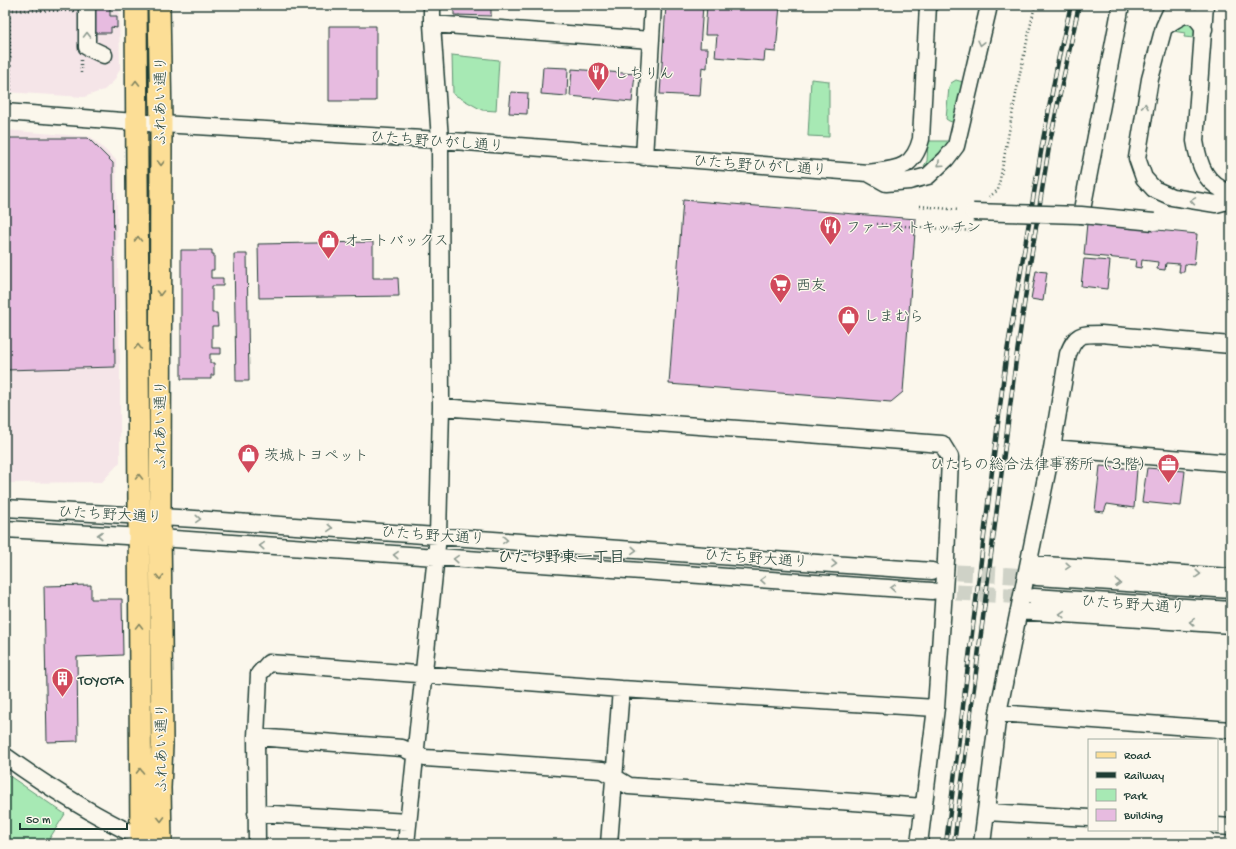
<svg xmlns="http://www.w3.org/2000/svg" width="1236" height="849" font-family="'Gochi Hand','Klee One',sans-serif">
<rect width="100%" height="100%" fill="#fbf7ec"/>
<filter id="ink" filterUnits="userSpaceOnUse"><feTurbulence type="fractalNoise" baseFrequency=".025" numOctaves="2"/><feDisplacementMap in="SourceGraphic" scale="8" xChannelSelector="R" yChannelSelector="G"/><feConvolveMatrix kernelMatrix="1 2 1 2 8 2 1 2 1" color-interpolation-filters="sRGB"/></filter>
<g filter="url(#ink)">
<path fill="#f5e5e8" d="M5,5H119L120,69L114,81L104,90L84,97L5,92Z
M5,130L91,137L116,160L120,374V462L102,482L5,483Z"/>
<path fill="#a7e9b4" stroke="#639374" d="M1183,20L1194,25L1196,32L1194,38L1184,37L1185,33L1173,31L1176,25Z
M452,55L499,60L496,111L482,110L453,94Z
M811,79L829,81V137L808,136Z
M956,80L963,82L965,86L955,123L949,121L946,119L949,87L951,83Z
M928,141H950L948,147L927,167L924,166L927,161Z
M5,773L65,814L46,844H5Z"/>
<path fill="#e7bbe0" stroke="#1f3d34" d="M93,5H110V16H117V28L111,27V33H93Z
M241,5H293L291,7L241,8Z
M454,5H491V16L454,15Z
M666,5H703L700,48H708L707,68L702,67L700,96L660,94Z
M707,5H780L776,52L765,51L764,61L715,57L717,35H705Z
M329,26H376V101H329Z
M543,67L568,68L567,96L541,94Z
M572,69L635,74L632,102L570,96Z
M511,92L528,93L527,114L509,113Z
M5,138H88L113,163L115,367L5,370Z
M683,200L916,219L903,392L891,402L669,384Z
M1087,223L1197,234L1194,265L1185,264L1184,272H1179L1180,264L1166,263L1165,270L1157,269L1158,262L1142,260L1141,268L1135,267L1136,260L1084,255Z
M373,242V278H398L399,296L259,298L258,244Z
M181,250H212V254H214V270H211V278H223V286H212V313H217L218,326H212V348H221V354H210V363H214V375H211V379H181Z
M234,254H247L249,381H236Z
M1084,259L1110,261L1107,289L1081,286Z
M1036,271L1047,272L1043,301L1031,299Z
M1100,466L1137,469L1134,508L1107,504L1104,512L1095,511Z
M1147,468L1185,471L1181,506L1142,502Z
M91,585V599H122L123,655L77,657L78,741L47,742L44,586Z"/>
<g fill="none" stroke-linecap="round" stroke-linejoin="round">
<path stroke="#cfd2c7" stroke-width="16" stroke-dasharray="16 8" stroke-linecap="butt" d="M932,571L1037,577
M932,591L1034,597"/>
<defs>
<path id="minor" d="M87,5V47L104,55
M1177,5L1170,14L1164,27L1150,79L1137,158L1144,178L1154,189L1172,197L1216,204L1231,200
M1205,5L1195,141C1199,165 1205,185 1231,193
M432,24L651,40
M1166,26C1182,15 1192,7 1204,29
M5,112L161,124L440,140L868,173C896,169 913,170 921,139L928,5
M644,157L653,5
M868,173L886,183L909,181L928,176L946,159L956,146L988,10V5
M1081,215L1121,5
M441,407L942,444L950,457L946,560L936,708L919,844
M1052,448L1231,463
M5,508L195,519L932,571
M5,529L160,538L932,591
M1029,564L1231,577
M1037,577L1231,590
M1034,597L1231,610
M1019,611L1231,625
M998,713L1231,730
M256,737L402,748L425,758L602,770L629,786L924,807
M5,756C48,787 93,815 141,838
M987,812L1089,818
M256,813L408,822
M1217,826L1231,827
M257,844L256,737L259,674L269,663L621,689L936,708
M406,844L438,536L441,407L440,140L432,24V5
M609,844L621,689
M982,844L998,713L1052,448L1068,354C1076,334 1080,334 1101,334L1231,345"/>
<path id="major" d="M136,5L141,844
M159,5L161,124L160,518L162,745L160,788L161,844"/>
</defs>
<use href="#minor" stroke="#1f3d34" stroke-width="19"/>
<use href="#major" stroke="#1f3d34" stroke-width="24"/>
<path stroke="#1f3d34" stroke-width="2.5" stroke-dasharray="1 3" stroke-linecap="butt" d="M9,5L11,97
M9,10L74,11
M81,60V74
M989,197L998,190L1020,73L1035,5
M920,206L959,210
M877,224L972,231V227"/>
<use href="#minor" stroke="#fbf7ec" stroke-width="16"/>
<use href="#major" stroke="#fcde96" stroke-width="21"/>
<defs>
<path id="rail" d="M946,844L1006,358L1043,140L1059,56L1071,5
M954,844L1016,360L1030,264L1050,141L1079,5"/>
</defs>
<use href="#rail" stroke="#1f3d34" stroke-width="4.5"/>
<use href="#rail" stroke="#fbf7ec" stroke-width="3" stroke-dasharray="9" stroke-linecap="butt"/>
<defs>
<path id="minor-bridge" d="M973,212L1081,215L1154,222"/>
</defs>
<use href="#minor-bridge" stroke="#1f3d34" stroke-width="19" stroke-linecap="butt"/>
<use href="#minor-bridge" stroke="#fbf7ec" stroke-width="16"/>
</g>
<defs><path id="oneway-chevron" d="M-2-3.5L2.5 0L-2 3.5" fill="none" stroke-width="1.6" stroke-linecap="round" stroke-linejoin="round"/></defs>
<g stroke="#8d9a90">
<use href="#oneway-chevron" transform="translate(87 35) rotate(-90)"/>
<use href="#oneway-chevron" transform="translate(981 43) rotate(103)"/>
<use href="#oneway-chevron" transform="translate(1145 106) rotate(-81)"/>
<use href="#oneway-chevron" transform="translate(940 164) rotate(138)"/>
<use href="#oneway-chevron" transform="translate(1193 201) rotate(-171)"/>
<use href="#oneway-chevron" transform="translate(198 519) rotate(4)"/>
<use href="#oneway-chevron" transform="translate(330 528) rotate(4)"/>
<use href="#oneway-chevron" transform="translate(100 535) rotate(-177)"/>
<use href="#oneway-chevron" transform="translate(505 540) rotate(4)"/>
<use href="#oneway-chevron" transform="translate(262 546) rotate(-176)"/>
<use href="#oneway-chevron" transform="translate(634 550) rotate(4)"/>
<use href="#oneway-chevron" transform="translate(396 555) rotate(-176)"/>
<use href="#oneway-chevron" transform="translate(456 559) rotate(-176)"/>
<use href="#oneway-chevron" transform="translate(834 564) rotate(4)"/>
<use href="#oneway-chevron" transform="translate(1068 566) rotate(4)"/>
<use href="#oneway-chevron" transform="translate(1198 574) rotate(4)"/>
<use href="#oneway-chevron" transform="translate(763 580) rotate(-176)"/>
<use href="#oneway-chevron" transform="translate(1118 583) rotate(4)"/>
<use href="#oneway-chevron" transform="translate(893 588) rotate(-176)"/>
<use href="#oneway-chevron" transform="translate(1062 614) rotate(-176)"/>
<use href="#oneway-chevron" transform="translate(1192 622) rotate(-176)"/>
</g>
<g stroke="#828560">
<use href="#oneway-chevron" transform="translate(136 83) rotate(-90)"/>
<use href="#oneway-chevron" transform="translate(161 163) rotate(90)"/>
<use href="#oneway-chevron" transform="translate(138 239) rotate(-90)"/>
<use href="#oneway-chevron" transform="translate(160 293) rotate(90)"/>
<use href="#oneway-chevron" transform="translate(138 347) rotate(-90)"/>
<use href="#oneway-chevron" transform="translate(139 477) rotate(-90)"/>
<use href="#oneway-chevron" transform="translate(160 577) rotate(89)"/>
<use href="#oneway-chevron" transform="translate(139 626) rotate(-90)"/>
<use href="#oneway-chevron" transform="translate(140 771) rotate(-91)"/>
<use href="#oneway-chevron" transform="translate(161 819) rotate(89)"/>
</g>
</g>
<defs>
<symbol id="restaurant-pin" viewBox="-11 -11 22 30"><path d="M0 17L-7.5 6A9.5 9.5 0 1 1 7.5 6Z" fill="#d1495b" stroke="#fbf7ec"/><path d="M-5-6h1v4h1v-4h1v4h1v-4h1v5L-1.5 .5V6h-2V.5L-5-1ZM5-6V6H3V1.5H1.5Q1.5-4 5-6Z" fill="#fff"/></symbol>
<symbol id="shop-pin" viewBox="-11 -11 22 30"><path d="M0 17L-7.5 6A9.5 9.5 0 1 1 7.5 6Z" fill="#d1495b" stroke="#fbf7ec"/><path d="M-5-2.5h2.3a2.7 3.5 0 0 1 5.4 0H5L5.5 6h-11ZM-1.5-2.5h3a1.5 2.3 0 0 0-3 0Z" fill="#fff"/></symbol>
<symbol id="supermarket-pin" viewBox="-11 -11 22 30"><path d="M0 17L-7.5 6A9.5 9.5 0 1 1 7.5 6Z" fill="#d1495b" stroke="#fbf7ec"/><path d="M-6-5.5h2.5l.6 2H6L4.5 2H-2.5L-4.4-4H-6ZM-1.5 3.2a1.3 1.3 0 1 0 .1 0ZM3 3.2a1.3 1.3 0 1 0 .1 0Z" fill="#fff"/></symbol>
<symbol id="office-pin" viewBox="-11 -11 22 30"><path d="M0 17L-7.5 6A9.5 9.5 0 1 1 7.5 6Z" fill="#d1495b" stroke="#fbf7ec"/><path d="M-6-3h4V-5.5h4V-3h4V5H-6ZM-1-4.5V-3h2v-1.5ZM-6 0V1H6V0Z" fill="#fff"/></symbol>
<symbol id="building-pin" viewBox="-11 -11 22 30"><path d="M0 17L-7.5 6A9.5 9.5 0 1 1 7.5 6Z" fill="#d1495b" stroke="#fbf7ec"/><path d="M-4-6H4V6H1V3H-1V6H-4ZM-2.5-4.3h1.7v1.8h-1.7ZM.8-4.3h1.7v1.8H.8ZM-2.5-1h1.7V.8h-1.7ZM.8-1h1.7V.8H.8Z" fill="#fff"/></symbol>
</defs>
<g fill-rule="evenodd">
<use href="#restaurant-pin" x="586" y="60" width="25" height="34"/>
<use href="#restaurant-pin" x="818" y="214" width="25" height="34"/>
<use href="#shop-pin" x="316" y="228" width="25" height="34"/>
<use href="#supermarket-pin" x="768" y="272" width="25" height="34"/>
<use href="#shop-pin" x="836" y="304" width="25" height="34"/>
<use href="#shop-pin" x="236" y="442" width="25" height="34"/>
<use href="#office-pin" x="1156" y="452" width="25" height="34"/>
<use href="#building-pin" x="50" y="666" width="25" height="34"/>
</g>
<g text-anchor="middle" stroke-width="3" stroke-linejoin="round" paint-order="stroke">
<g font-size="15" fill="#1f3d34" stroke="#fbf7ec" text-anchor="start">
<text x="614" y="78">しちりん</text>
<text x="846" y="232">ファーストキッチン</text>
<text x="344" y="245">オートバックス</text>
<text x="796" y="290">西友</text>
<text x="864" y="321">しまむら</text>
<text x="264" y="460">茨城トヨペット</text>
<text x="1154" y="469" text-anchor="end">ひたちの総合法律事務所（３階）</text>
<text x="78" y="684">TOYOTA</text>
</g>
<g font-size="15" fill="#1f3d34" stroke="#fbf7ec">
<text transform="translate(160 101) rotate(-90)" y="5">ふれあい通り</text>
<text transform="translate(437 141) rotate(4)" y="5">ひたち野ひがし通り</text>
<text transform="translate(760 165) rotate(4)" y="5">ひたち野ひがし通り</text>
<text transform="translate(160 425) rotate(-90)" y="5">ふれあい通り</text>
<text transform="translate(110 514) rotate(3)" y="5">ひたち野大通り</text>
<text transform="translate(433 535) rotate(4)" y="5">ひたち野大通り</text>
<text transform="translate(756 558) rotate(4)" y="5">ひたち野大通り</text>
<text transform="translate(1133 604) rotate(4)" y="5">ひたち野大通り</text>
<text transform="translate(161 748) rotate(-90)" y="5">ふれあい通り</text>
</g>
<g font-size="16" font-weight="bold" fill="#1f3d34" stroke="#fbf7ec">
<text x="561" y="562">ひたち野東一丁目</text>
</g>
</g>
<rect width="1236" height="849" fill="none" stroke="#fbf7ec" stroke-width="20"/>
<rect x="10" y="10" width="1216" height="829" fill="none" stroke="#1f3d34" stroke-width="1.5" filter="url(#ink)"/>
<rect x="1088" y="739" width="130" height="92" fill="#fbf7ec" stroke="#a3ada2"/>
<rect x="1096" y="752" width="20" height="6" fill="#fcde96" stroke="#a3ada2"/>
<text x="1124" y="759" font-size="12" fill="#1f3d34">Road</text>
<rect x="1096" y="772" width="20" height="6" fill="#1f3d34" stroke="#a3ada2"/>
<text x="1124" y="779" font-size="12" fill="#1f3d34">Railway</text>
<rect x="1096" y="789" width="20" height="12" fill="#a7e9b4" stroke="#a3ada2"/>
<text x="1124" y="799" font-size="12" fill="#1f3d34">Park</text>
<rect x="1096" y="809" width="20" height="12" fill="#e7bbe0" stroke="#a3ada2"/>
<text x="1124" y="819" font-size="12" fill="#1f3d34">Building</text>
<path d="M20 823v6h107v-6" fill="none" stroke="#1f3d34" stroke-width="2"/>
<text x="26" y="823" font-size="12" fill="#1f3d34" stroke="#fbf7ec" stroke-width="3" paint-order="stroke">50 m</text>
</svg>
